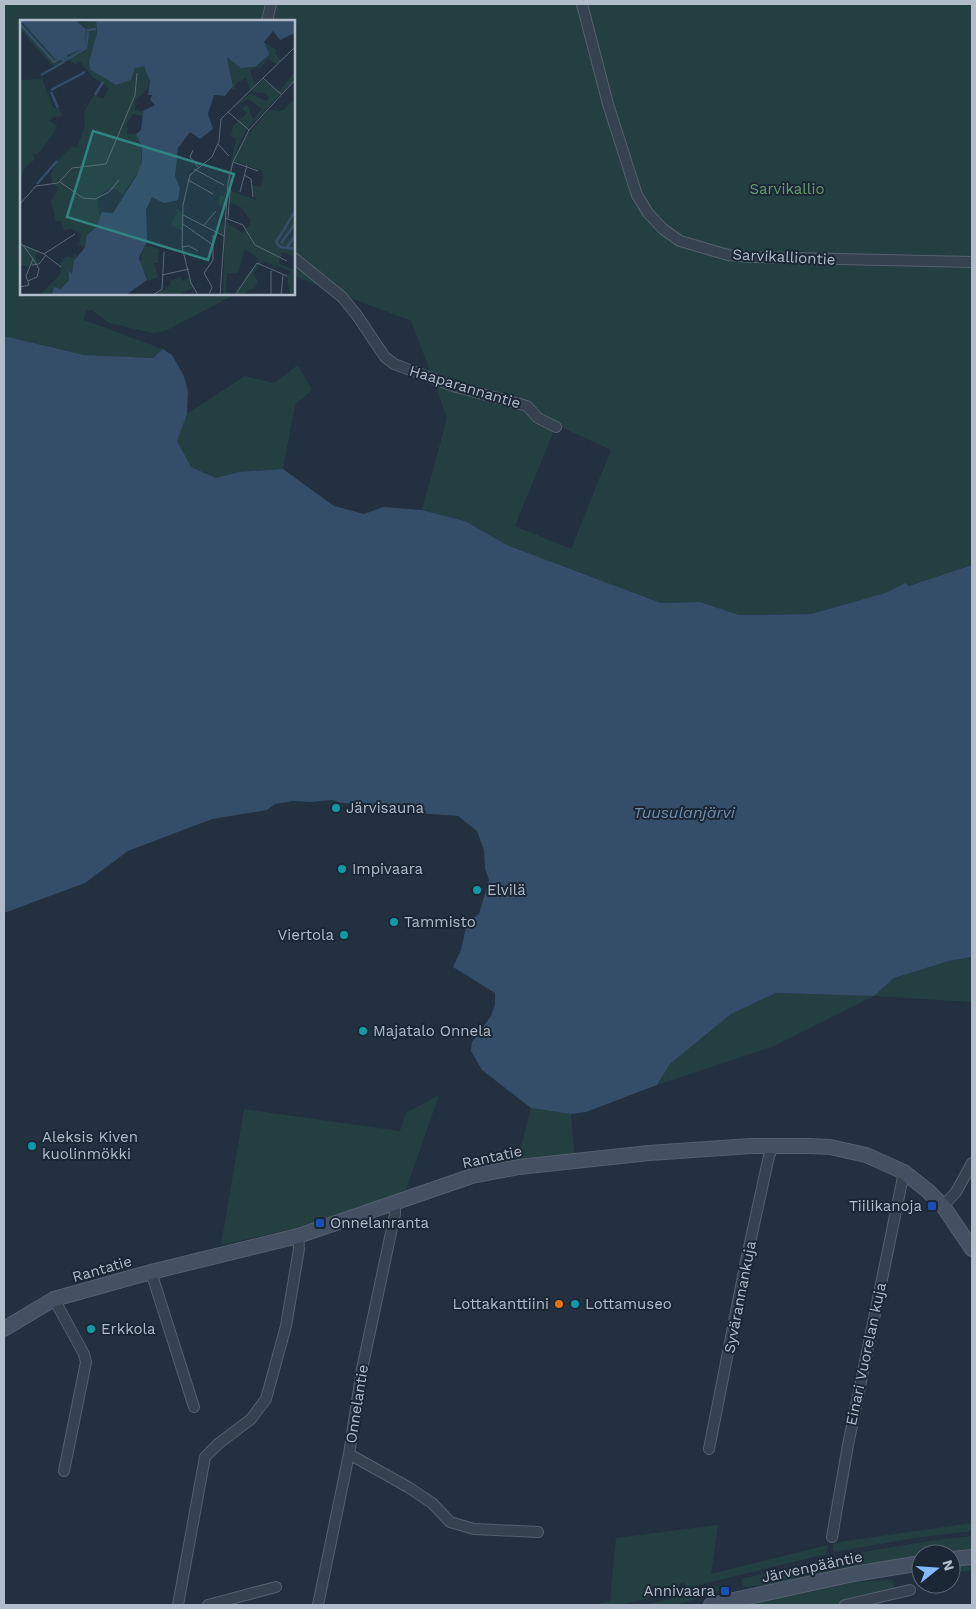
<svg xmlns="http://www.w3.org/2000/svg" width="976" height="1609" font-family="'Work Sans',sans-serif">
<rect width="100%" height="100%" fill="#223040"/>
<path fill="#243f41" d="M4,4H972V565L909,586L904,583L885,593L811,614L739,615L700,602L661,603L507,545L465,521L422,510L447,418L434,383L526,409L553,433L515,526L571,549L611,450L557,425L528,404L432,376L411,321L294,276V21H21V294H236L165,331L153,333L109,323L92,310L86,311L84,320L163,349L153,358L84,355L4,336Z
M298,365L312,390L295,405L283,469L238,472L216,478L191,467L176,441L187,414L245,376L274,383Z
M972,957V1002L874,996L774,1046L657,1085L670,1064L731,1014L776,993L874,996L894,978L949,961Z
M439,1095L406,1190L366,1205L293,1229L221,1245L244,1109L400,1131L406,1113Z
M531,1108L571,1114L575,1161L516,1166Z
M972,1523V1531L914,1538L835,1552L833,1550V1544L846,1541Z
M718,1525L711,1574L828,1545L826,1554L686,1588L684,1582L679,1584L678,1591L620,1605H594L610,1601L616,1538Z
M972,1536V1549L921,1554L766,1585L743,1587L741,1584L742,1579C818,1560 894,1544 972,1536Z
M972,1565V1571L951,1572V1567Z
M893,1580L894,1589L862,1599L835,1605H749L856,1582Z
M721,1585V1590C709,1592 701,1598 690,1601C676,1606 661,1605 646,1605Z"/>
<path fill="#344d69" d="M4,336L84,355L153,358L163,349L172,355L184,376L188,392L187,414L177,441L191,467L216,478L238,472L283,469L334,506L364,514L383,507L422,510L465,521L507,545L661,603L700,602L739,615L811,614L885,593L905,583L909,586L972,565V957L949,961L894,978L874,996L776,993L731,1014L670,1064L657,1085L586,1112L571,1114L531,1108L482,1070L471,1051L472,1042L491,1016L495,1004V993L453,967L461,950L467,922L479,914L489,880L485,868L484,850L477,831L458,816L417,813L404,806L387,809L366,804L342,803L332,800L311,802L293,801L275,804L267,810L212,819L128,851L85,883L4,913Z"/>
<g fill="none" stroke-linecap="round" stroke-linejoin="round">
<defs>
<path id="street" d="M582,4L608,104L637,195L648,213L663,229L680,241L728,255L749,257L972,262
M267,21L271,4
M294,258L342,297L356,314L385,357L394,364L453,386L527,406L538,418L556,427
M943,1206L956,1192L972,1163
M151,1272L194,1407
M54,1299L84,1354L86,1362L64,1471
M709,1449L746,1261L769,1156L773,1146
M349,1454L408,1487L432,1503L450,1522L474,1529L538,1532
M832,1537L848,1445L904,1172
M178,1605L205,1457L218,1444L251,1419L266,1399L286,1326L299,1249L298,1236
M208,1605L276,1587
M318,1605L349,1454L362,1369L395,1214V1202
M845,1605L910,1590"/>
<path id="secondary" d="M4,1329L54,1299L151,1272L298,1236L472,1176L519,1167L649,1153L751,1146H809L830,1147L866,1155L904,1172L928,1191L943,1206L972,1249
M951,1559L972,1557
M711,1605L854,1574L921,1563"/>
</defs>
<use href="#street" stroke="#54606e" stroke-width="12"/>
<use href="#secondary" stroke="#54606e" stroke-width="16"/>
<use href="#street" stroke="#364250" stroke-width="10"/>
<use href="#secondary" stroke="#445163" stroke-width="14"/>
</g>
<g fill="#0f9aa8" stroke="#1b2735" stroke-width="2">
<circle cx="336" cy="808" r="5"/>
<circle cx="342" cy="869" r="5"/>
<circle cx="477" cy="890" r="5"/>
<circle cx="394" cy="922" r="5"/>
<circle cx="344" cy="935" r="5"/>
<circle cx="363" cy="1031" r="5"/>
<circle cx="32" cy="1146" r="5"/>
<circle cx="575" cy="1304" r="5"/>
<circle cx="91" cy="1329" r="5"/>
</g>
<g fill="#1a4fb4" stroke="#1b2735" stroke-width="2">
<rect x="927" y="1201" width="10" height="10" rx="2.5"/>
<rect x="315" y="1218" width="10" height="10" rx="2.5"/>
<rect x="720" y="1586" width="10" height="10" rx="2.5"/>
</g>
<circle fill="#e8710a" stroke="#1b2735" stroke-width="2" cx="559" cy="1304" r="5"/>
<g text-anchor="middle" stroke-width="4" stroke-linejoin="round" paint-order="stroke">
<g font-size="15" fill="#679e71" stroke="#1b2735">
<text x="787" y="194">Sarvikallio</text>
</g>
<g font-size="15" fill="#b2bdcb" stroke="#1b2735">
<text transform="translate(784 257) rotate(3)" y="5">Sarvikalliontie</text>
<text transform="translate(465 387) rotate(17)" y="5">Haaparannantie</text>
<text transform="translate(492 1157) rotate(-12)" y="5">Rantatie</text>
<text transform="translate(102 1269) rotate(-16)" y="5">Rantatie</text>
<text transform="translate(740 1297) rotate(-79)" y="5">Syvärannankuja</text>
<text transform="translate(866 1354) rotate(-78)" y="5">Einari Vuorelan kuja</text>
<text transform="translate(357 1404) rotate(-81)" y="5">Onnelantie</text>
<text transform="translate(812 1567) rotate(-12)" y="5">Järvenpääntie</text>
</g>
<g font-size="15" fill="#b2bdcb" stroke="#1b2735" text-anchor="start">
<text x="346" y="813">Järvisauna</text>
<text x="352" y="874">Impivaara</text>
<text x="487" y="895">Elvilä</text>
<text x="404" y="927">Tammisto</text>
<text x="334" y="940" text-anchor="end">Viertola</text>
<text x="373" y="1036">Majatalo Onnela</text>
<text x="42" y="1142">Aleksis Kiven<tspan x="42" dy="17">kuolinmökki</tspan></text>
<text x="922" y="1211" text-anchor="end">Tiilikanoja</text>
<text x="330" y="1228">Onnelanranta</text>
<text x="549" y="1309" text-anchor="end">Lottakanttiini</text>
<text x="585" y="1309">Lottamuseo</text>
<text x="101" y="1334">Erkkola</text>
<text x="715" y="1596" text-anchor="end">Annivaara</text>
</g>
<g font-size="16" font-style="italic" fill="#708fb1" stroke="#1b2735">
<text x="684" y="818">Tuusulanjärvi</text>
</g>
</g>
<g transform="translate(20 20)">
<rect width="275" height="275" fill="#223040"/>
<path d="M55,0L62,3L76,0L77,13L71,42L77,54L97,65L111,59L115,48L121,44L127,50L130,61L128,68L115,81V90L123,91L122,96L113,94L107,103V114H116L122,123L120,149L103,174L95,169L86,170L78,180L79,195L82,193L65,227L59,225L61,214L52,209L44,210L40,201H36L31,181L39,168L32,164L31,154L36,142L52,126L57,128L65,105L64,92L74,75L83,79L89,68L74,58L60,42L55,44L48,40L36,47L32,45L0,9V1L35,39L65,27L66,8ZM244,22L257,30L255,33L261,41L256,44L248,39L241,47L230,50L234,63L244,55L230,70L226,57L216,64L215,70L211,68L213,63L207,37L225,49L238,46L247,37ZM275,51V59L227,109L218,126L205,175L204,215L195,211L203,202L204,187L198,184L200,175L204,176L216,119L211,116L213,106L227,93L222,89L227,84L233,99L242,89L228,79L212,88L231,73L246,81L249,77L245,73L232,72L235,67L243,59L259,72ZM22,59L33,87L39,89L42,96L33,97L30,101L37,106L34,113L18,134H12L15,139L5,148L0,159V60ZM275,78V237L263,232L258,243L273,250L275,245V275H270L267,256L271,251L255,245L251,251L253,245L243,241L233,254L238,261L234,269H229L225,275H216L226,256L240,240L225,229L218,253H207L206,272L214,274H203L205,209L208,199V204L223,213L231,202L222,188L210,182L211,171L236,180L231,165L240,167L243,159L242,151L214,141L224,119L249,90L262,91ZM155,188L162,193V211L151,205L157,192ZM0,207L1,224L19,231L15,235L18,244L8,247L0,244ZM125,225L139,229L138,243H134L138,257L128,261L120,242ZM54,233L57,235L48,262L32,275H20L41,253L40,244L46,236L54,238ZM161,257L162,261L169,258L173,268L158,275H134L150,265L151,260Z" fill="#243f41"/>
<path d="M0,0H55L66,9L65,28L47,35V38L35,39ZM76,0H275V13L260,20L253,11L244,22L249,33L247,37L235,47L221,48L207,37L213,66L205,76L194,75L188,94L193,109L180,119L170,112L158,128L155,156L160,168L158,180L144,183L132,177L126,189L127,221L119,238L127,260L106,275H32L34,267L41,269L49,260V251L52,253L54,241L65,227L67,215L76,207L82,192L93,193L117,155L122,142V127L116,114L121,110L123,91L135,85L130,80L132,75H128L130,61L124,46L115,48L111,60L96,65L71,50L69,42L77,13Z" fill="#344d69"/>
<path fill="none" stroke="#344d69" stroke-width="2.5" d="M0,4L34,42L41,38L44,41L66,28L68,10L76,9M21,55L44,42M31,70L65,52M31,72L38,88M75,75L83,62M17,164L37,141M263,211L256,222L260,227L275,229M263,211L275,191M261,223L275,204M267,228L275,215"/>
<path fill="none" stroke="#5c6878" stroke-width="1" d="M243,58L261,74M208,92L229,110M198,124L209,136M173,130L170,137L178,147M213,142L238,151M174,149L204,165M224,155L231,159L233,177M168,160L193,174M40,162L63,178L75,179L89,172L99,160M220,172L227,145M0,184L16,166L38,163L52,148L86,144L115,75L117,53M163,195L204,216M205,198L223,205L235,225L267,241M208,198L211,160M163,204L193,225M184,205L196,191M0,224L24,234L41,247M162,227L169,226L178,231M24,234L55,214M12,245L19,244L26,235M142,255L169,249M8,261L17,257L19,249L13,239M0,267L9,265L6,256L13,239L3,225M133,275L142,269L144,232M178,275L171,263L162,227L163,185L170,155L192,137L199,121L201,99L275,27M189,275L192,267L184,253L193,240V215M200,275L208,164L213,142L229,110L275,60M215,275L237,243L267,256M251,275V251M261,275L263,255"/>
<path fill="#308481" fill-opacity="0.15" stroke="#308481" stroke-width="2.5" d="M73,111L214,154L188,240L47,197Z"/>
<rect width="275" height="275" fill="none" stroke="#b2bdcb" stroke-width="2.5"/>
</g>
<rect width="976" height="1609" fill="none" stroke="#b2bdcb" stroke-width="10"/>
<g transform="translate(936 1569) rotate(73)"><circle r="24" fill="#1b2735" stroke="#576371"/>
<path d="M0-4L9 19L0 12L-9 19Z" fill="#83b9ff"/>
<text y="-8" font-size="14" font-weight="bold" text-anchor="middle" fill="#b2bdcb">N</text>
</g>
</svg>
